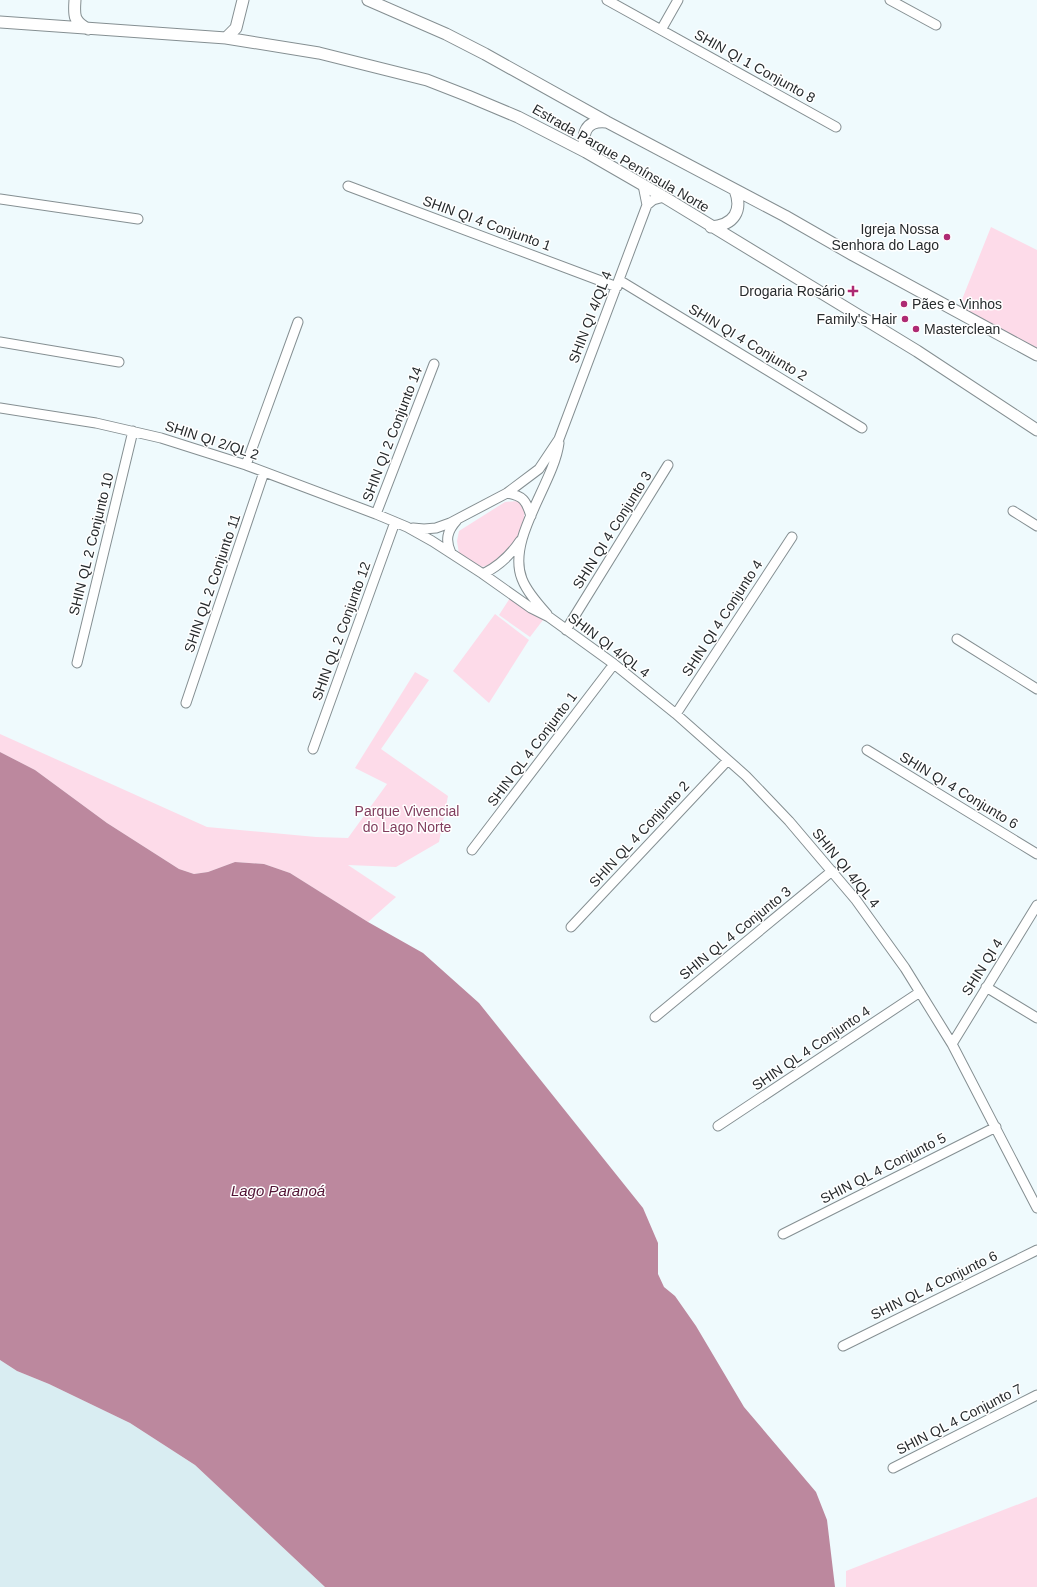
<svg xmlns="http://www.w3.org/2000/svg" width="1037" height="1587" font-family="Arial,sans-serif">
<rect width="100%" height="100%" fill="#effafd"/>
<path fill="#d9edf2" d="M0,1360L17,1371L49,1384L130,1423L195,1465L325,1587H0Z"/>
<path fill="#fddbe9" d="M991,227L1037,250V348L959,307Z
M518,501L525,507L524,522L517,539L496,563L482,567L459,554L457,541L459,531L505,502Z
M510,598L543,620L530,637L499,615Z
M495,614L529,640L489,703L453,671Z
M415,672L429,680L381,749L448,796L439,842L396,867L348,865L396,897L368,922L290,873L264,864L235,862L208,872L194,874L179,869L107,823L35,770L0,752V734L207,827L316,837L348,838L387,784L355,768Z
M1037,1497V1587H846V1571Z"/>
<path fill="#bc889e" d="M0,752L35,770L107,823L179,869L194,874L208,872L235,862L264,864L290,873L368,922L423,953L479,1003L643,1208L658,1243V1274L664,1287L675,1296L696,1326L744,1407L816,1492L827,1520L835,1587H325L195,1465L130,1423L49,1384L17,1371L0,1360Z"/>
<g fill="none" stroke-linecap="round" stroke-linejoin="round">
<defs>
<path id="minor" d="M607,0L836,127
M890,0L936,25
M661,30L678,0
M643,185L647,205
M348,186L617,287
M0,199L138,219
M619,280L862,428
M0,342L119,362
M0,408L96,423L161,438L246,465L376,514L407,527L432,541L483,574L531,608L549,617L614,664L676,714L746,776L789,821L856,900L905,968L952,1044L1037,1208
M246,465L298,322
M507,493C523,496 526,500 531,516
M1013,511L1037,526
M376,514L434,364
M413,528L424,529L436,528L450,523L507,493L539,469L559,439L647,205L653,200L664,197
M451,553C445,540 447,531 457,520
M483,574C499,566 510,556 520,541
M547,614C538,604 527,592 522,579C506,539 554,483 559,443
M566,630L668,465
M957,639L1037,689
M77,663L133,431
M186,703L264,472
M676,714L792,537
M313,749L395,522
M867,750L1037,854
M472,850L614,664
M571,927L728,760
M986,987L1037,1018
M655,1017L832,871
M952,1044L1037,905
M718,1126L920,992
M783,1234L996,1127
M843,1346L1037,1250
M893,1468L1037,1395"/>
<path id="major" d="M75,0C74,15 73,21 88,29
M368,0L446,34L485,54L607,122L785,216L853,255L1037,355
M0,22L226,38L319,53L427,80L468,96L518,117L586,152L664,197L917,351L1037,430
M226,38L236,28L243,0
M586,152C581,134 585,120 606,122
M711,227C734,225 743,211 735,190"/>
</defs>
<use href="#minor" stroke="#858f92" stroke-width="11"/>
<use href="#major" stroke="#858f92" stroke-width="13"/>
<use href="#minor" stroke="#fff" stroke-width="9"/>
<use href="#major" stroke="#fff" stroke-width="11"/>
</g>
<g fill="#ae2a73" stroke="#fff" stroke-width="1.5">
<circle cx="947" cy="237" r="4"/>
<path d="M851 285h4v4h4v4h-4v4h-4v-4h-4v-4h4z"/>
<circle cx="904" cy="304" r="4"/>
<circle cx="905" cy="319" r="4"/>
<circle cx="916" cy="329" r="4"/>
</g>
<g text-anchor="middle" stroke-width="3" stroke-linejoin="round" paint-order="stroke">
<g font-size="14" fill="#272b2d" stroke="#fff">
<text transform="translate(755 66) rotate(29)" y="5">SHIN QI 1 Conjunto 8</text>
<text transform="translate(621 158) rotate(30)" y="5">Estrada Parque Península Norte</text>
<text transform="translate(487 223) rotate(20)" y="5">SHIN QI 4 Conjunto 1</text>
<text transform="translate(590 317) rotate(-69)" y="5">SHIN QI 4/QL 4</text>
<text transform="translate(748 342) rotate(31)" y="5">SHIN QI 4 Conjunto 2</text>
<text transform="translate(392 434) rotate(-69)" y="5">SHIN QI 2 Conjunto 14</text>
<text transform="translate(212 440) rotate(18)" y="5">SHIN QI 2/QL 2</text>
<text transform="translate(612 530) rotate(-58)" y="5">SHIN QI 4 Conjunto 3</text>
<text transform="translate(91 544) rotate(-76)" y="5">SHIN QL 2 Conjunto 10</text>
<text transform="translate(212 583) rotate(-71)" y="5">SHIN QL 2 Conjunto 11</text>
<text transform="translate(722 618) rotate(-57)" y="5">SHIN QI 4 Conjunto 4</text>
<text transform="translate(341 631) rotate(-70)" y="5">SHIN QL 2 Conjunto 12</text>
<text transform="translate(609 645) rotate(37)" y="5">SHIN QI 4/QL 4</text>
<text transform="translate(532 749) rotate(-53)" y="5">SHIN QL 4 Conjunto 1</text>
<text transform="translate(959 790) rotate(31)" y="5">SHIN QI 4 Conjunto 6</text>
<text transform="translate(639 834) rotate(-47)" y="5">SHIN QL 4 Conjunto 2</text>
<text transform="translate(846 868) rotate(51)" y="5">SHIN QI 4/QL 4</text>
<text transform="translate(735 933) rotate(-39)" y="5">SHIN QL 4 Conjunto 3</text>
<text transform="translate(982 967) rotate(-58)" y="5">SHIN QI 4</text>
<text transform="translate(811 1048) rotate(-34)" y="5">SHIN QL 4 Conjunto 4</text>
<text transform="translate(883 1168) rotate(-27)" y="5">SHIN QL 4 Conjunto 5</text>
<text transform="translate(934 1285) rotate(-26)" y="5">SHIN QL 4 Conjunto 6</text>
<text transform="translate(959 1419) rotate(-27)" y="5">SHIN QL 4 Conjunto 7</text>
</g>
<g font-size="14" fill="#272b2d" stroke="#fff" text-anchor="end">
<text x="939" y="234">Igreja Nossa<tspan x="939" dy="16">Senhora do Lago</tspan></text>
<text x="845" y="296">Drogaria Rosário</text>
<text x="912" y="309" text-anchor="start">Pães e Vinhos</text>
<text x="897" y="324">Family's Hair</text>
<text x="924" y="334" text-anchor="start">Masterclean</text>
</g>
<g font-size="14" fill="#803d5d" stroke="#fff">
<text x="407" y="816">Parque Vivencial<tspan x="407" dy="16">do Lago Norte</tspan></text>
</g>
<g font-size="15" font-style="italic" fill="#521435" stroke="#fff">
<text x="278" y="1196">Lago Paranoá</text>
</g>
</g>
</svg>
